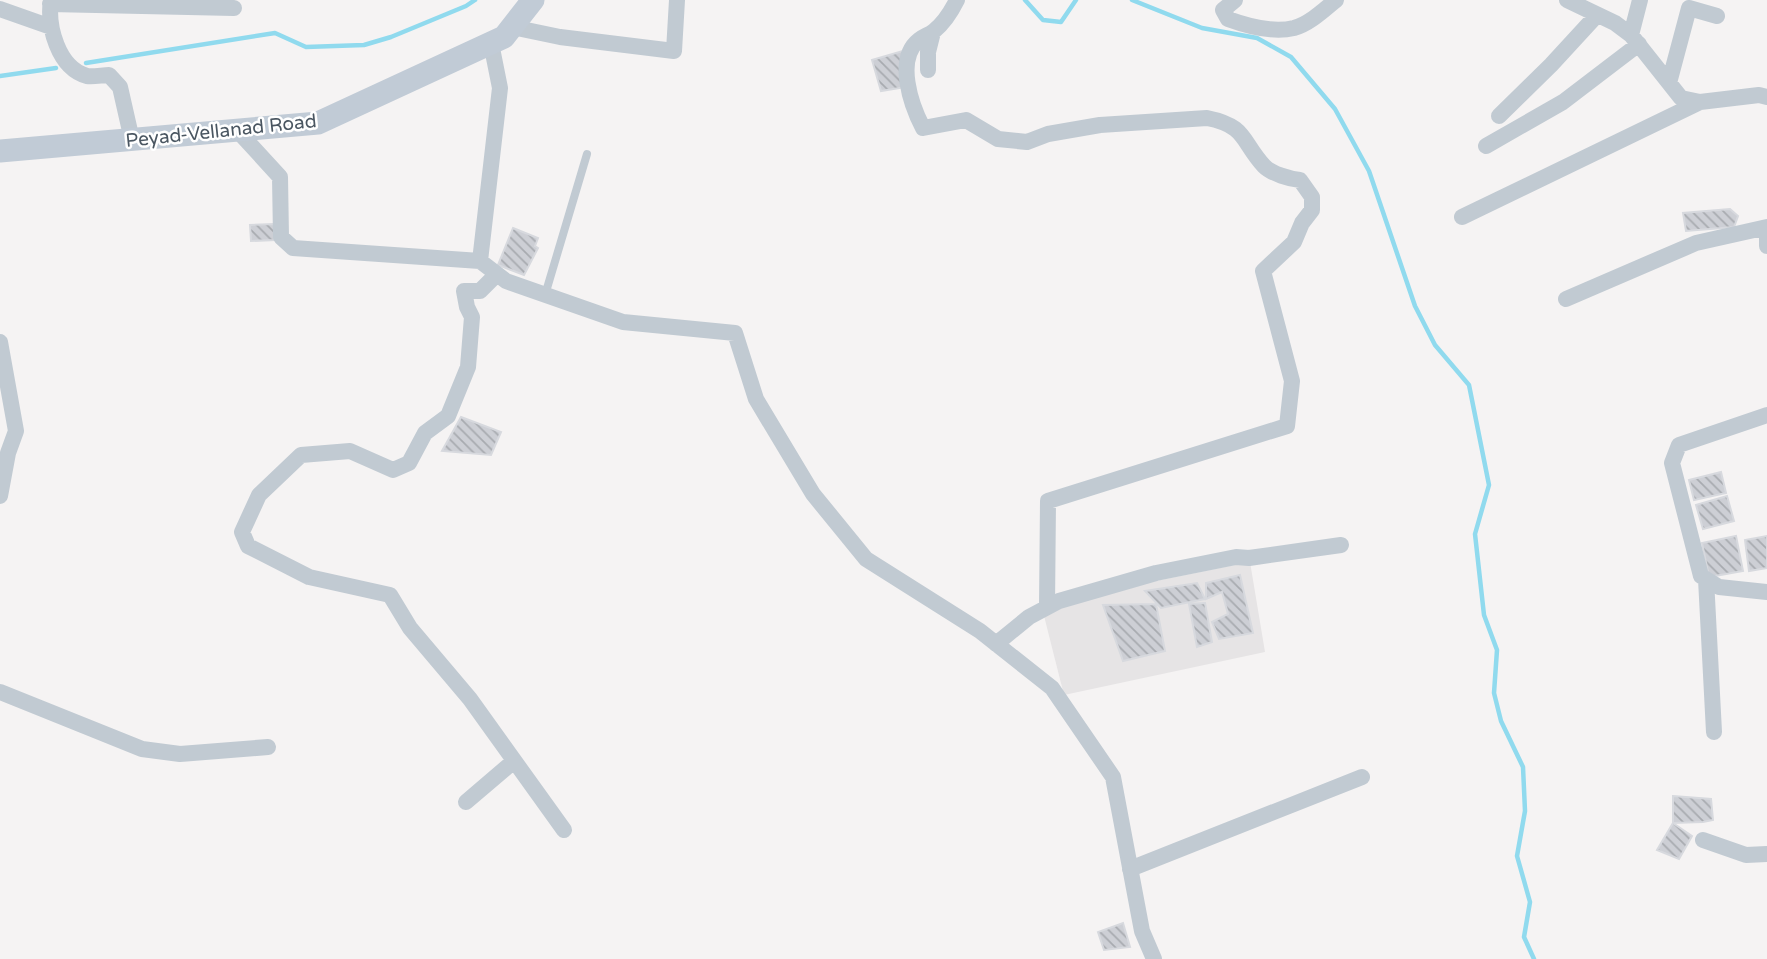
<svg xmlns="http://www.w3.org/2000/svg" width="1767" height="959" font-family="'Varela Round',sans-serif">
<defs>
<pattern id="building-back-hatch" width="6" height="6" patternUnits="userSpaceOnUse" patternTransform="scale(1.75)"><rect width="6" height="6" fill="#cdcfd5"/><path d="M-1 5l2 2M0 0l6 6M5-1l2 2" fill="none" stroke="#a8abb0"/></pattern>
</defs>
<rect width="100%" height="100%" fill="#f5f3f3"/>
<path fill="#e6e4e5" d="M1250,562L1265,652L1064,695L1041,604Z"/>
<g fill="none" stroke-linecap="round" stroke-linejoin="round">
<path stroke="#90daee" stroke-width="4.5" d="M1025,0L1043,20L1061,22L1076,0
M1132,0L1202,28L1257,38L1291,57L1335,109L1369,171L1415,306L1435,345L1469,385L1489,485L1475,534L1484,615L1497,650L1494,693L1501,721L1523,767L1525,811L1517,856L1530,902L1524,937L1534,959
M86,63L275,33L306,47L364,45L391,37L466,6L475,0
M0,76L56,68"/>
</g>
<path fill="url(#building-back-hatch)" stroke="#d7d9de" stroke-width="2" d="M906,50V87L881,91L872,60Z
M1730,209L1738,216L1734,227L1686,231L1683,213Z
M274,224L275,240L251,241L250,225Z
M513,228L538,238L535,246L538,248L524,275L498,265Z
M461,417L501,432L491,455L442,451Z
M1721,472L1726,493L1694,500L1689,480Z
M1727,496L1734,521L1703,529L1696,505Z
M1736,536L1743,571L1709,577L1702,543Z
M1767,536V568L1749,571L1745,540Z
M1240,575L1253,633L1219,639L1212,622L1228,614L1222,592L1206,599V583Z
M1197,583L1205,599L1161,608L1145,591Z
M1205,603L1212,642L1197,647L1189,604Z
M1156,604L1165,651L1123,661L1103,605Z
M1673,796L1711,799L1713,820L1703,822L1673,823Z
M1673,823L1692,836L1679,859L1657,850Z
M1123,923L1130,947L1104,950L1098,932Z"/>
<g fill="none" stroke-linecap="round" stroke-linejoin="round">
<path stroke="#c1cad2" stroke-width="8" d="M545,295L587,154"/>
<path stroke="#c1cad2" stroke-width="16" d="M51,0C47,26 58,68 87,76C93,77 103,75 109,75L120,87L132,140
M957,0C951,12 944,23 934,31C929,35 924,36 919,40C895,59 911,105 923,128L966,120L998,139L1027,142L1048,134L1100,125L1207,118C1247,126 1241,141 1264,166C1272,174 1290,179 1300,180L1312,197V210L1302,223L1294,242L1263,271L1292,381L1287,426L1048,501L1047,607
M1235,0L1223,10L1228,19C1247,26 1273,33 1294,28C1309,24 1324,10 1336,0
M1567,0L1615,23L1631,35L1681,98L1700,102L1759,95L1767,97
M50,4L234,8
M0,9L51,27
M512,27L560,37L674,51L677,0
M1631,35L1640,0
M491,43L500,88L480,261L506,281L623,322L735,333L756,399L813,494L866,559L980,631L1052,688L1113,777L1142,931L1154,959
M928,70V52L933,32
M1669,83L1689,8L1717,16
M1499,116L1551,65L1597,15
M237,130L280,177L281,237L293,248L480,261
M1486,146L1563,102L1639,44
M1462,217L1700,102
M1767,236V246
M497,274L480,291H464L467,307L472,317L468,367L448,416L425,433L409,463L393,470L350,451L301,455L259,495L242,532L248,546L309,577L390,595L410,628L470,699L564,830
M1566,299L1696,243L1767,227
M0,342L16,431L8,453L0,496
M1767,415L1679,445L1672,463L1701,576L1719,587L1767,592
M1706,579L1714,732
M996,644L1029,617L1059,601L1156,573L1236,557L1249,558L1341,545
M0,692L142,749L180,754L268,747
M466,802L514,761
M1703,840L1746,855L1767,854
M1130,869L1362,777"/>
<path stroke="#c1cbd6" stroke-width="23" d="M0,151L318,123L504,37L533,0"/>
</g>
<g text-anchor="middle" stroke-width="5" stroke-linejoin="round" paint-order="stroke">
<g font-size="19" fill="#4a5661" stroke="#fff">
<text transform="translate(221 130) rotate(-6)" y="7">Peyad-Vellanad Road</text>
</g>
</g>
</svg>
